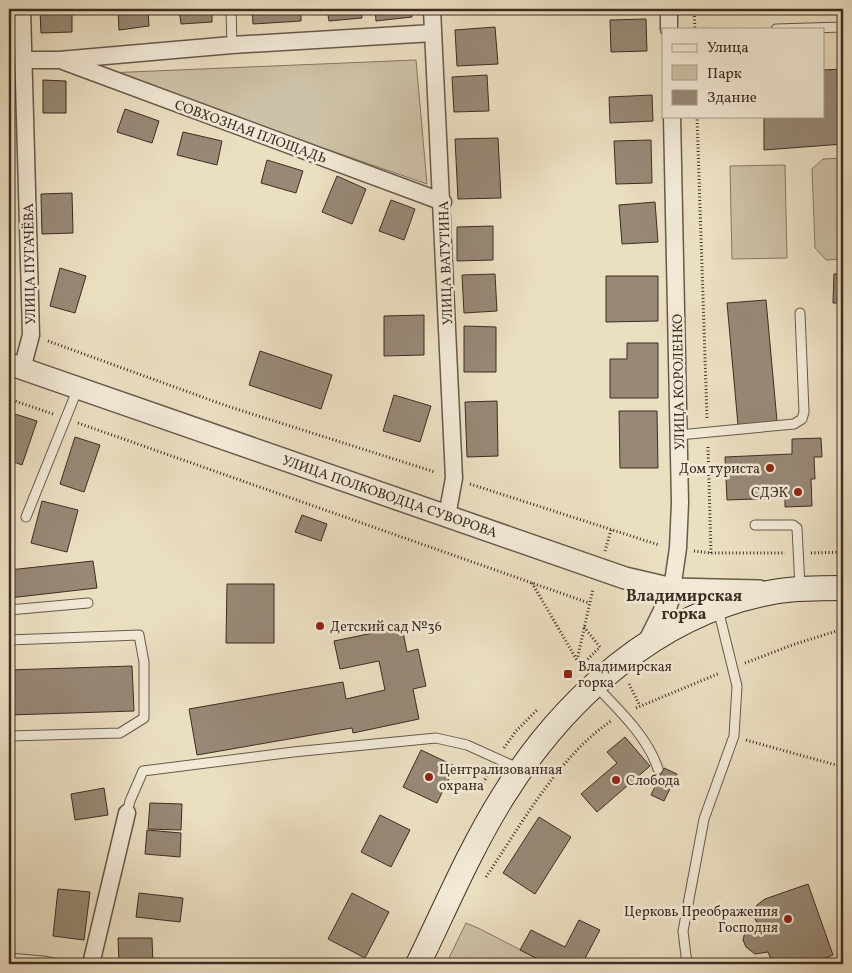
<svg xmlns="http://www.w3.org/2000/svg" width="852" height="973" font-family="Vollkorn,serif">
<rect width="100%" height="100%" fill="#ebdfc2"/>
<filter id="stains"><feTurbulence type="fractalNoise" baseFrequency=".004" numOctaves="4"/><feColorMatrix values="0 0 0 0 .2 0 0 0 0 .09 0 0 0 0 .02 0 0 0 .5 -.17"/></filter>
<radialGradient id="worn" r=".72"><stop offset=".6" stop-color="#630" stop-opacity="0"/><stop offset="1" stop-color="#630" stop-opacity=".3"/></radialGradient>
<path fill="#cdc1a7" stroke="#857665" d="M416,60L427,184L106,73Z
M843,158V259L826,260L815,248L812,169L823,159Z
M785,165L787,258L732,259L730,166Z
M466,923L478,928L548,964H446Z"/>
<path fill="#978976" stroke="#3d2c23" d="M40,9H72V32L41,33Z
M118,9H148L149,26L119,30Z
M179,9H212V22L181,24Z
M252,9H301V21L253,24Z
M327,9H361L362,18L329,21Z
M375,9H411L412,17L376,21Z
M646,19L647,51L611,52L610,20Z
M495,27L498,64L457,66L455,30Z
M843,69V144L764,150V116H823V70Z
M487,75L489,111L454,112L452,77Z
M43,80L66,81V113H43Z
M652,95L653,121L610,123L609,97Z
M125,109L159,121L152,143L117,132Z
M183,132L222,141L217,165L177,155Z
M498,138L501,198L458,199L455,139Z
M651,140L652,183L616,184L614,141Z
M267,160L303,171L296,193L261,183Z
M337,176L366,189L352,224L322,212Z
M72,193L73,233L42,234L41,194Z
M391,200L415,209L404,240L379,231Z
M655,202L658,242L622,244L619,205Z
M493,226V260L457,261V227Z
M60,268L86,276L75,313L50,306Z
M495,274L497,311L464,313L462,275Z
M834,274H843V303H833Z
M606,276H658V321L606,322Z
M766,300L777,421L738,425L727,303Z
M424,315V355L384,356V316Z
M464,326L496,327V372H464Z
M627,343H658V398H610V359H627Z
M260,351L332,375L321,409L249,385Z
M394,395L431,406L420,442L383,431Z
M497,401L498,456L467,457L465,402Z
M619,411H657L658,468H620Z
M15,414L37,421L22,465L9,460V432Z
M75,437L100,445L84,492L60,484Z
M821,438L822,457H814L815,479H811L812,506L785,507V498L727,500L725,457L792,454V439Z
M42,501L78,510L67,552L31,543Z
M302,515L327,524L321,541L295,532Z
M93,561L97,588L9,598V570Z
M227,584H274V643H226Z
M402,627L407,652L418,649L426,686L413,689L419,719L353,733L352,728L197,755L189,709L343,682L346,699L385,690L379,661L340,669L334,641Z
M132,666L134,711L9,715V670Z
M625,737L650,766L597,812L581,794L617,763L607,752Z
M421,750L455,766L437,803L403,787Z
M664,768L677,774L664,801L651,795Z
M104,788L108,815L75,820L71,794Z
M150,803L182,804L181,830L148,829Z
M380,815L410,830L391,867L361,852Z
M539,817L571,837L535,894L503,873Z
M147,830L181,833L180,857L145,854Z
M808,884L833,955L813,963L814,964H797L795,959L779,964H773L768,952L755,954L746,947L743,940L745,932L758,925L753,914L757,905L765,899Z
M58,889L90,892L84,940L53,936Z
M139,893L183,898L180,922L136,917Z
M352,893L389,912L365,958L328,939Z
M579,920L600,930L582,964H548L520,950L531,930L565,947Z
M118,938H152L153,964H119Z"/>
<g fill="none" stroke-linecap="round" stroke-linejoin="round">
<defs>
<path id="service" d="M231,9L232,45
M776,29L843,27
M679,435L794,424L802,419L804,412L800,313
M26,517L78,388
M755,525H793L797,528L800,587
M9,610L88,603
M9,640L139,635L144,662V718L120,733L9,736
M595,685C617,708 648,737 658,769
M127,813L130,801L143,771L293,752L436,738L467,745L520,769
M9,958L43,961L59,964
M687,964L683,931L704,819L734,736L737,686L718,609"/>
<path id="minor" d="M22,9L31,335L22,369
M432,9L454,478L447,516
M669,9V29
M24,60H59L232,45L433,33
M63,61L443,202
M672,116L680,503L678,548L672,589
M91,964L127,813"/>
<path id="tertiary" d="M9,364L625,578L672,589L759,591
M649,642L664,612L672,589"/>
<path id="secondary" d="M418,964C445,909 469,851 502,798C563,699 660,610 779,591C800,588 822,588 843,588"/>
</defs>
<use href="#service" stroke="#68594b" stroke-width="11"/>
<use href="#minor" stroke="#68594b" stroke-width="19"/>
<use href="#tertiary" stroke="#68594b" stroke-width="24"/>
<use href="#secondary" stroke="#3d2c23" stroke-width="26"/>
<path stroke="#3d2c23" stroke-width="3" stroke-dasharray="1 2.5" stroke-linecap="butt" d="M694,9L695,29
M697,116L707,418
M48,341L227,406L435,472
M9,399L53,414
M78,423L589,603
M708,447L711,553
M470,484L659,545
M605,551L611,530
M694,551L711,553H785
M811,553L843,552
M532,583L581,667
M584,627L600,647L586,661
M577,660L593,589
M745,663L792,645L843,629
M629,684L640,706
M636,708L720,673
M746,740L843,767
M504,748L516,731L537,710
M480,789L490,770
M486,877C521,825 558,757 611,721"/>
<use href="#service" stroke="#f2ead7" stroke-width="9"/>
<use href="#minor" stroke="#f2ead7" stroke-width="16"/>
<use href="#tertiary" stroke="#f2ead7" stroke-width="21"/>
<use href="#secondary" stroke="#f2ead7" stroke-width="24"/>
</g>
<g fill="#8f2418" stroke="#f2ead7" stroke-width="2">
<circle cx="770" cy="468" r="5"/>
<circle cx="798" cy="492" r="5"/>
<circle cx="320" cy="626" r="5"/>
<rect x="563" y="669" width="10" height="10" rx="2.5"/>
<circle cx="429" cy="777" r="5"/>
<circle cx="616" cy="780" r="5"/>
<circle cx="788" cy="919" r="5"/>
</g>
<g text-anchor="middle" stroke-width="5" stroke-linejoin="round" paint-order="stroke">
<g font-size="14" fill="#3d2c23" stroke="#f2ead7">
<text transform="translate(251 131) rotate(20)" y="5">СОВХОЗНАЯ ПЛОЩАДЬ</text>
<text transform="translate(445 263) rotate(-92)" y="5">УЛИЦА ВАТУТИНА</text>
<text transform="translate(29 264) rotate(-91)" y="5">УЛИЦА ПУГАЧЁВА</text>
<text transform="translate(678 382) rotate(-91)" y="5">УЛИЦА КОРОЛЕНКО</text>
<text transform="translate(390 496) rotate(19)" y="5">УЛИЦА ПОЛКОВОДЦА СУВОРОВА</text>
</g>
<g font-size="14" fill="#3d2c23" stroke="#f2ead7" text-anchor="start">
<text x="760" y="473" text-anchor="end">Дом туриста</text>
<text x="788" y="497" text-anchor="end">СДЭК</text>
<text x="330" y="631">Детский сад №36</text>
<text x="578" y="671">Владимирская<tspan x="578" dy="16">горка</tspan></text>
<text x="439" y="774">Централизованная<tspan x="439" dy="16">охрана</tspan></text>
<text x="626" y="785">Слобода</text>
<text x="778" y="916" text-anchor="end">Церковь Преображения<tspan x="778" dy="16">Господня</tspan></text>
</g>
<g font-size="16" font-weight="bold" fill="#3d2c23" stroke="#f2ead7">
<text x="684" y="601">Владимирская<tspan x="684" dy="18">горка</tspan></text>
</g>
</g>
<rect width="852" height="973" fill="none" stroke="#ebdfc2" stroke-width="30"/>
<rect x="10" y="10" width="832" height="953" fill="none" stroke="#3d2c23" stroke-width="2.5"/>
<rect x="15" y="15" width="822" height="943" fill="none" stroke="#3d2c23"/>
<rect x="662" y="28" width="162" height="90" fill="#f2ead7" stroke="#aa9e8f"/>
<rect x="672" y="44" width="25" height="8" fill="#f2ead7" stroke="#aa9e8f"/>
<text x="707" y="52" font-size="15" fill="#3d2c23">Улица</text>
<rect x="672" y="65" width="25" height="15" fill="#cdc1a7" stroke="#aa9e8f"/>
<text x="707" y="78" font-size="15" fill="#3d2c23">Парк</text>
<rect x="672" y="90" width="25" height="15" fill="#978976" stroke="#aa9e8f"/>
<text x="707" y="102" font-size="15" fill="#3d2c23">Здание</text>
<rect width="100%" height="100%" filter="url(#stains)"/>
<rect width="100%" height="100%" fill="url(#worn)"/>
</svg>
